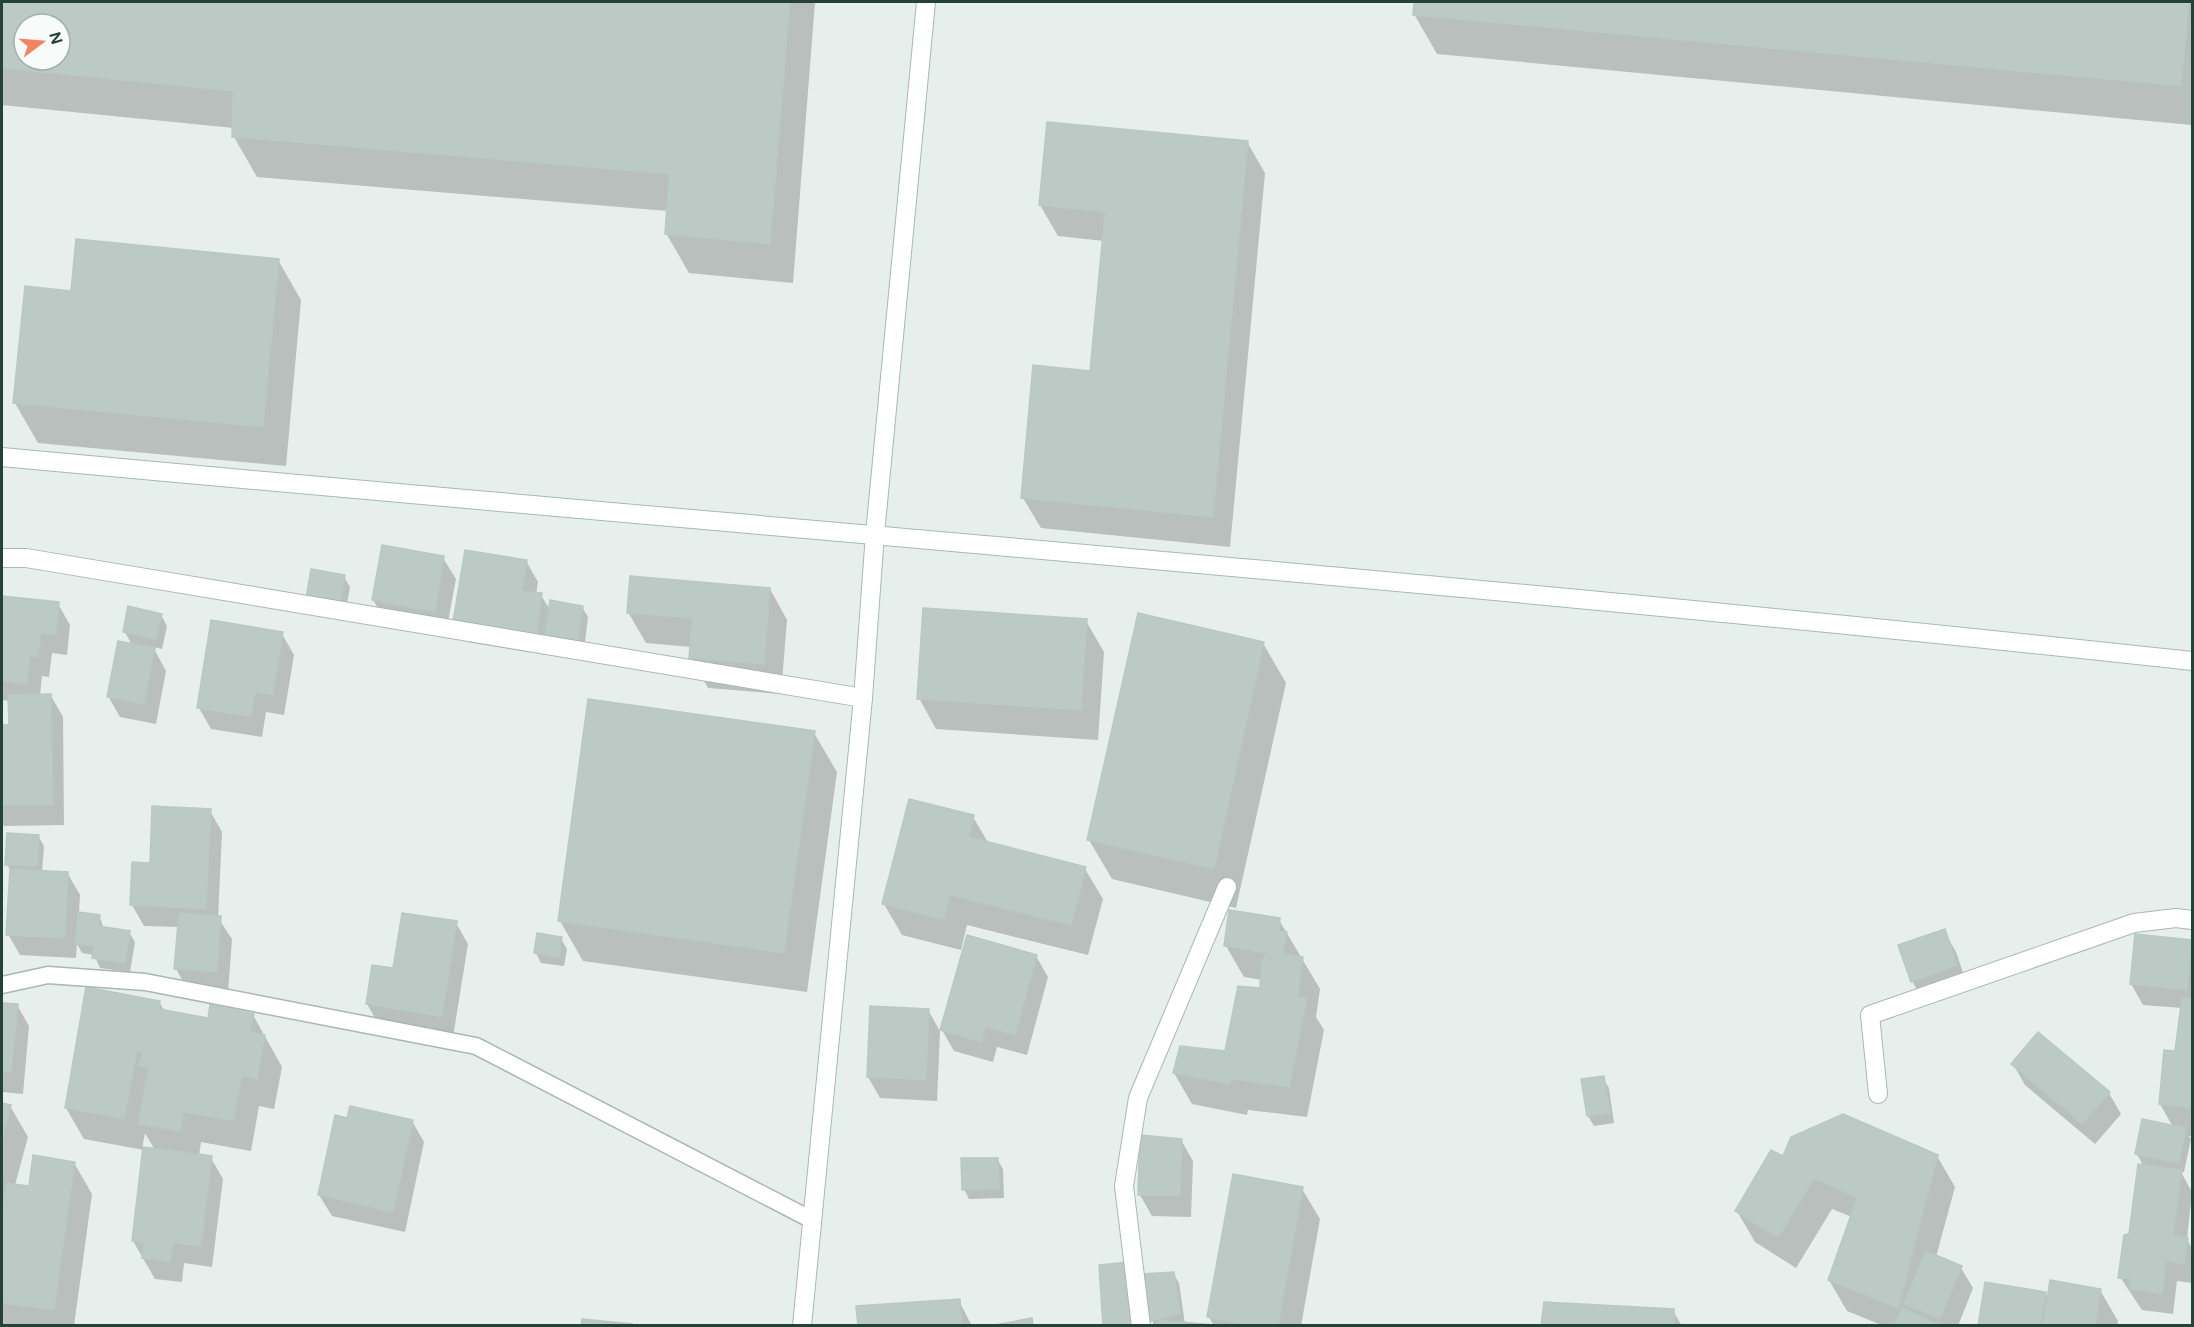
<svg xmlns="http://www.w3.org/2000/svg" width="2194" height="1327" font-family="'DM Sans',sans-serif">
<rect width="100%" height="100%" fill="#e6efeb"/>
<path fill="#0003" fill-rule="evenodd" d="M2,2H815L793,283L689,273L666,233L668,211L257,177L234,137V128L2,105ZM24,24H60V60H24Z
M1416,2H2192V125L1437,54L1414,14Z
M1247,142L1265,173L1230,547L1041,528L1023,498L1092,372L1104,241L1058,236L1040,205Z
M278,260L301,300L286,466L38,443L15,403L72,293Z
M443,558L456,579L446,632L386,621L373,600Z
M526,561L538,582L536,594L541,595L550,610L582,607L588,617L584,650L550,640L547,655L467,642L455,622Z
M344,577L350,587L345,614L314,609Z
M770,589L787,620L781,694L708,688L691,657V647L646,643L628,612Z
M2,597L58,604L70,625L67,655L52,653L49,677L42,676L40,696H51L63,717L64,825L4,826L2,822V726H11L10,701L2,700Z
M161,615L167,626L162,649L153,647L166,671L156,724L120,717L108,696L132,645L125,632Z
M1086,621L1104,652L1098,740L936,729L919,698Z
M282,634L294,655L284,715L266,712L262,737L211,729L199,708Z
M1263,643L1286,683L1236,908L1112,879L1089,840Z
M814,733L837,772L807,992L583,961L560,921Z
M210,811L222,832L218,918L232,939L228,993L188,990L176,969L179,927L144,926L132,905L151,865Z
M973,817L989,844L1085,869L1103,899L1088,955L967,925L961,950L902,935L884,904Z
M38,836L44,846L42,872L68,874L80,895L79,913L99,916L104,928L129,932L135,942L130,972L100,968L94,955L82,953L77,944L76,958L20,955L8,934L11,872L7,864Z
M1279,920L1320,989L1316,1017L1324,1030L1307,1117L1248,1110L1247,1115L1192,1104L1174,1073L1226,1053L1262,990V980L1244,977L1226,946Z
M456,923L468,944L453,1037L379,1025L367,1004L394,970Z
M1944,931L1956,952L1968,987L1924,1002L1912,981Z
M561,939L567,949L564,966L541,963L536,953Z
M2191,942L2192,1136H2189L2191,1139L2184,1172H2181L2192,1192L2187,1239L2192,1249V1283L2177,1281L2173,1314L2142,1310L2120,1277L2144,1167L2137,1154L2173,1127L2160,1104L2177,1053L2182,1008L2143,1005L2131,984Z
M1036,956L1048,977L1027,1055L997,1047L993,1062L954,1051L942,1030Z
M159,1002L165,1012L209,1020L253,1015L282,1067L274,1109L259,1106L251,1151L201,1142L199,1156L211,1158L223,1179L212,1267L184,1263L182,1282L155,1279L133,1241L144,1150L84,1139L66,1108ZM145,1133L155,1150L142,1149Z
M2,1004L17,1005L29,1026L23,1094L2,1092Z
M928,1010L940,1031L937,1101L880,1098L868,1077Z
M2013,1064L2109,1093L2121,1114L2095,1144L2025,1085Z
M1603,1078L1609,1088L1614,1123L1594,1126L1588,1116Z
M2,1104L10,1106L28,1137L15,1185L31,1187L74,1163L92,1194L74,1326H2V1322H4L2,1318V1226L5,1201L2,1200Z
M348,1120L412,1121L424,1142L405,1232L332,1216L319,1195Z
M1181,1140L1193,1161L1191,1217L1152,1216L1140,1195Z
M1937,1156L1955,1187L1936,1257L1961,1268L1973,1288L1958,1326H1884L1847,1311L1829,1280L1852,1217L1832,1209L1796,1268L1755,1242L1737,1211L1784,1158Z
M997,1159L1003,1169L1004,1198L969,1199L964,1189Z
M1302,1189L1320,1219L1301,1326H1214L1209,1317Z
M1173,1273L1179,1283L1185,1324L1208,1326H1154L1152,1320Z
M2100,1290L2118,1321L2117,1326H1980L2045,1293L2049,1300Z
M959,1301L972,1326H859Z
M1673,1311L1682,1326H1543Z"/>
<path fill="#bbcac4" stroke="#b8c9c2" stroke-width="1.5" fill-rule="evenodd" d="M2,2H790L770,244L665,234L669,174L232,137L233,91L2,68ZM24,24H60V60H24Z
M1414,2H2189L2181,86L1413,15Z
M1047,122L1248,141L1213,517L1021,498L1033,365L1090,371L1105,212L1039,205Z
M76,239L279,259L263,427L13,403L25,286L71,291Z
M382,545L444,556L435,612L372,600Z
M465,550L527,560L522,591L542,593L536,635L453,622Z
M311,569L345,575L340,605L306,599Z
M630,576L770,588L764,664L689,658L692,618L627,613Z
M2,596L59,602L56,635L41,633L38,657L30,656L27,684L2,681Z
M550,600L583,606L578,640L545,635Z
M128,606L162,614L156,639L123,632Z
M923,608L1087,619L1081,710L917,699Z
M1138,613L1264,642L1214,869L1087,840Z
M211,620L283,632L273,695L255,692L251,717L197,708Z
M118,641L155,648L144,704L107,697Z
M51,694L53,805H2V725H9L8,695Z
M588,699L815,731L784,953L558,921Z
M909,799L974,815L969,837L1086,867L1071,925L950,895L944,920L882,904Z
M152,806L211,809L206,909L130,905L132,862L150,863Z
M7,833L39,835L37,866L5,865Z
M10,869L68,872L65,938L6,935Z
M1229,910L1280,918L1279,931L1287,932L1283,953L1303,957L1298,997L1307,998L1289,1087L1231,1079L1230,1084L1173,1073L1180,1046L1225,1051L1238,986L1260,988L1261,965L1266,953L1224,946Z
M78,912L100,915L98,926L130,931L125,963L92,958L94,946L75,943Z
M179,913L221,916L217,972L174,969Z
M402,913L457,921L442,1017L366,1004L372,965L393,968Z
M1945,929L1957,965L1911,982L1898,945Z
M537,933L562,937L559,957L534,953Z
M2135,934L2192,940L2187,990L2130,984Z
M967,935L1037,955L1015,1035L986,1027L981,1042L940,1030Z
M86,987L160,1001L159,1009L208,1018L210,1005L254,1014L250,1032L265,1035L257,1079L242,1076L233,1121L184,1112L180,1131L138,1124L149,1067L139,1066L142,1052L137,1051L124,1119L65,1108Z
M2182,997L2192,998V1108L2159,1104L2164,1050L2175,1051Z
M2,1003L18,1004L11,1073L2,1072Z
M870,1006L929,1009L926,1080L867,1077Z
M2038,1032L2110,1092L2082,1124L2011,1064Z
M1604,1076L1610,1113L1587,1116L1581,1079Z
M2,1103L11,1105L2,1141Z
M350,1106L413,1120L393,1212L318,1195L335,1115L347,1118Z
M1843,1114L1938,1155L1898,1308L1828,1280L1857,1198L1814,1178L1778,1238L1735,1211L1771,1150L1783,1156L1791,1137Z
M2142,1119L2186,1128L2179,1163L2135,1154Z
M1140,1135L1182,1139L1180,1196L1138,1195Z
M143,1147L212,1156L201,1246L173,1243L170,1262L142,1258L144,1243L132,1241Z
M33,1155L75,1162L54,1310L2,1303V1215L6,1183L29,1186Z
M961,1158H998L999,1189L962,1190Z
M2138,1164L2182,1170L2173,1236L2188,1238L2184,1264L2166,1261L2162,1294L2129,1289L2130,1279L2118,1278L2124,1235L2129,1234Z
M1233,1174L1303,1187L1278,1326H1253L1207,1317Z
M1926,1251L1962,1266L1940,1319L1904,1304Z
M1129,1262L1134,1326H1103L1099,1265Z
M1174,1272L1180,1314L1150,1321L1143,1274Z
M2050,1280L2101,1289L2095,1326H1978L1985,1282L2046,1292L2040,1324L2043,1325Z
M960,1299L962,1326H858L856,1306Z
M1544,1302L1674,1309V1326H1541Z
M1902,1308L1942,1326H1894Z
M1032,1318L1033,1326H990Z
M582,1319L632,1324V1326H581Z
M1159,1320L1226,1326H1159Z"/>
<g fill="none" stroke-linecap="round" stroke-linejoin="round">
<defs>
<path id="lane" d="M2,985L48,975L145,982L476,1046L812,1220"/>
<path id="street" d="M2,558H26L863,698
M1878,1094L1870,1015L2134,923L2176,918L2192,920
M1141,1326L1124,1186L1138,1098L1227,887"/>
<path id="secondary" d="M2,457C732,525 1463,582 2192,661
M802,1326L863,698L875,534L926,2"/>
</defs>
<use href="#lane" stroke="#a8b8b2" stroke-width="19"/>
<use href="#street" stroke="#a8b8b2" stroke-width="20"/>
<use href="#secondary" stroke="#a4bbb3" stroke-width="20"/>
<use href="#lane" stroke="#fff" stroke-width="16"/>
<use href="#street" stroke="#fff" stroke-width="18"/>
<use href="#secondary" stroke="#fff" stroke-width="18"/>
</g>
<rect width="2194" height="1327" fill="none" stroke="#24423a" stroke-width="6"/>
<g transform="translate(42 42) rotate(74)"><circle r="28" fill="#f7fbf9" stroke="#a3b1ad" stroke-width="1.5"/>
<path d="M0-4.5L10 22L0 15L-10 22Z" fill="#f4845f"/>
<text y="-9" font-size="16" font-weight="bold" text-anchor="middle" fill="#24423a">N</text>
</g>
</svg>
